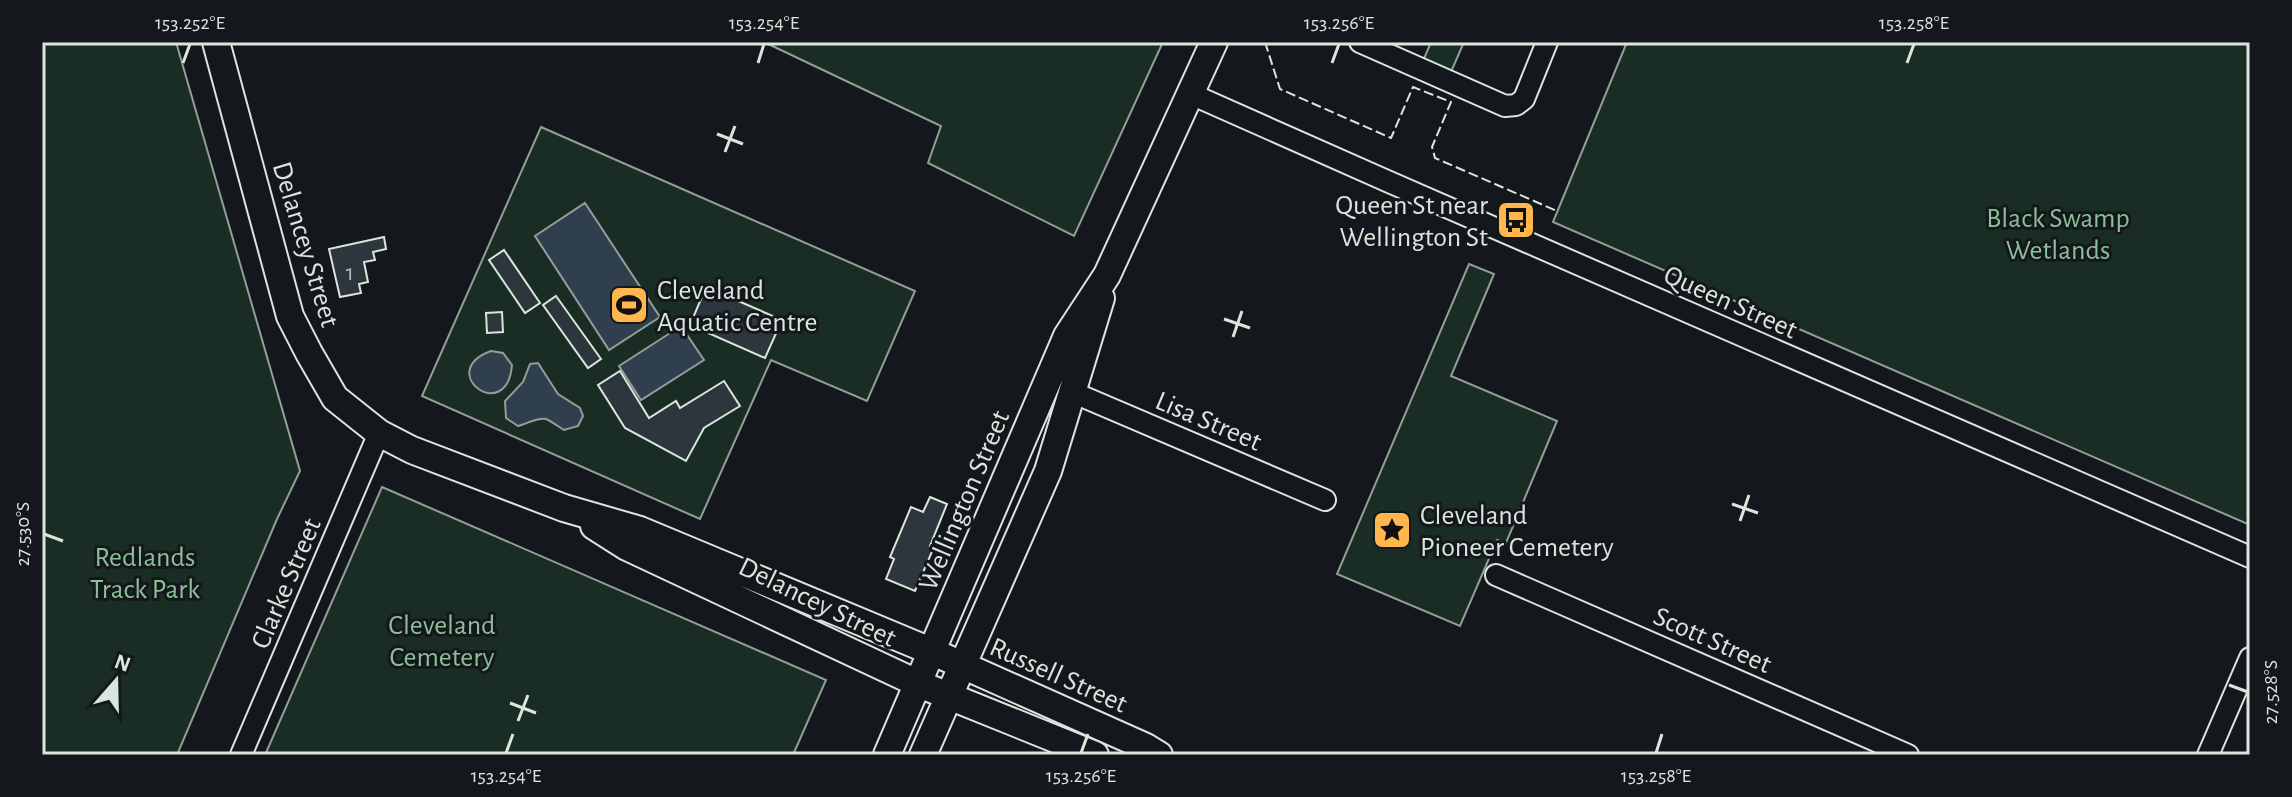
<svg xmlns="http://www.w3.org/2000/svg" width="2292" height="797" font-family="'Alegreya Sans',sans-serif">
<rect width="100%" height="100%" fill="#14181c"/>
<path fill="#1a2d24" stroke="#939e99" stroke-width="2" d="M42,42H176L300,471L277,519L177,755H42Z
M764,42H1163L1074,236L928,163L941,126Z
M1431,42H1464L1451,72L1423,61Z
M1627,42H2250V525L1553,222Z
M541,127L915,291L867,401L771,360L700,519L422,396Z
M1469,264L1494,274L1451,376L1557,421L1506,543L1497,540L1460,626L1337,574Z
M382,487L826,680L793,755H265Z"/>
<path fill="#2f3f4d" stroke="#939e99" stroke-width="2" d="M585,203L660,317L609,350L535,236Z
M681,326L704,360L641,400L619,366Z
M491,351L503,353L512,365C507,426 434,372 491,351Z
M538,363L558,394L580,408L583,416L578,426L564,430C559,427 551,421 546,419C537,417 527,424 518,426L506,418L505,401L523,382L530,364Z"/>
<path fill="#2c363c" stroke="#d8e6dc" stroke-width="2" d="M384,237L386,249L373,252L375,260L364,262L368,282L359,284L361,293L340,297L329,249Z
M504,250L540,303L525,313L489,260Z
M706,287L782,320L765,358L690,325Z
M556,296L601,359L588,368L543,305Z
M502,312L503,332L487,333L486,313Z
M620,371L649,418L676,401L680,408L724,381L740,406L704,428L686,461L625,428L598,385Z
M930,497L947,504L930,546L934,547L915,591L886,579L894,559L890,557L911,507L923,512Z"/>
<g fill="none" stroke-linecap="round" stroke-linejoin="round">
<defs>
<path id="minor" d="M1360,42L1505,106L1516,105L1524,99L1547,42
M1191,94L1387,181L2250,557
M1072,392L1325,500
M1496,575L1908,755
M241,755L379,433
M2208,755L2250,658"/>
<path id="major" d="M216,42L290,316L309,353L335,398L379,433L412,450L564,508L640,530L933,652L1146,747L1159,755
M594,526L627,547L919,684L1095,755
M887,755L1067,336L1107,275L1214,42
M923,755L1048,471L1101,298"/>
</defs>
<use href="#minor" stroke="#d8e6dc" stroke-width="24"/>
<use href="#major" stroke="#d8e6dc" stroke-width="30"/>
<use href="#minor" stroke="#14181c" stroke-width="20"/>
<use href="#major" stroke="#14181c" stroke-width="26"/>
<path stroke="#d8e6dc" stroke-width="2" stroke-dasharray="10 4" stroke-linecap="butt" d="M1265,42L1280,89L1391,138L1413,87L1451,102L1432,147L1435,158L1557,211"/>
</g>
<path fill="none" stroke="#d8e6dc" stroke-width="3" d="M183,63L190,44M758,63L764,44M1332,63L1339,44M1907,63L1914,44M717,134L743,144M725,152L735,126M1224,319L1250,328M1233,337L1242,311M1732,504L1758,513M1740,521L1749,495M44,534L63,541M2229,685L2248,692M510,703L536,713M518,721L528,695M506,753L513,734M1081,753L1088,734M1656,753L1662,734"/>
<defs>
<symbol id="bus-square" viewBox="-11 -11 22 22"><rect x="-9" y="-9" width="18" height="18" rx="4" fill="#ffb74d" stroke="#14181c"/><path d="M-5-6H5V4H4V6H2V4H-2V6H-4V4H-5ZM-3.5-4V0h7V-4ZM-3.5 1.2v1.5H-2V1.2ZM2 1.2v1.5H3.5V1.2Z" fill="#111"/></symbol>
<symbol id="stadium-square" viewBox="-11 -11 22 22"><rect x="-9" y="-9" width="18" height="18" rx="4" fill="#ffb74d" stroke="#14181c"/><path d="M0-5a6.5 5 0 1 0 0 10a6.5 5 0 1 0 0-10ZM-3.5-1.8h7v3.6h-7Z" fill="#111"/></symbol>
<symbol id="sight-square" viewBox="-11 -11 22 22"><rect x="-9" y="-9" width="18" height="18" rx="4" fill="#ffb74d" stroke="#14181c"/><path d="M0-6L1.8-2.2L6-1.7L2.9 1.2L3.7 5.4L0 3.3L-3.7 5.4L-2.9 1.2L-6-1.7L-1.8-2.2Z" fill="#111"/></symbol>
</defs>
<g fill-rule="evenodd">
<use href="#bus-square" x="1494" y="198" width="44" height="44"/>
<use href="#stadium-square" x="607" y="283" width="44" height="44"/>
<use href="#sight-square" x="1370" y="508" width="44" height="44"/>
</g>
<g text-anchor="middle" stroke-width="6" stroke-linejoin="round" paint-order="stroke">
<g font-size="24" fill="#adbab4">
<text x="350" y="280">1</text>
</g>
<g font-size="28" fill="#d8e6dc" stroke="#14181c" text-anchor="start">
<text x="1488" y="214" text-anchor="end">Queen St near<tspan x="1488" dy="32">Wellington St</tspan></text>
<text x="657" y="299">Cleveland<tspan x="657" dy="32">Aquatic Centre</tspan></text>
<text x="1420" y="524">Cleveland<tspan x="1420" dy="32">Pioneer Cemetery</tspan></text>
</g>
<g font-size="28" fill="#8ac095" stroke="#14181c">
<text x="2058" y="227">Black Swamp<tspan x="2058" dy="32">Wetlands</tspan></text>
<text x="145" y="566">Redlands<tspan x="145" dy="32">Track Park</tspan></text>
<text x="442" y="634">Cleveland<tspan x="442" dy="32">Cemetery</tspan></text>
</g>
<g font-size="28" fill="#d8e6dc" stroke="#14181c">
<text transform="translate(307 244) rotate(73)" y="10">Delancey Street</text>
<text transform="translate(1731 301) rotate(24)" y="10">Queen Street</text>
<text transform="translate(1209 420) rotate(23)" y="10">Lisa Street</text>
<text transform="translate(963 500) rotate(-67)" y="10">Wellington Street</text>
<text transform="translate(285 583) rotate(-67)" y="10">Clarke Street</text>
<text transform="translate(818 601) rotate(26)" y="10">Delancey Street</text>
<text transform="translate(1713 639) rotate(24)" y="10">Scott Street</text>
<text transform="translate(1059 674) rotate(24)" y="10">Russell Street</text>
</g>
</g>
<rect width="2292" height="797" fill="none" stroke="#14181c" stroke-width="88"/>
<g transform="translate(116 681) rotate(20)" stroke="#14181c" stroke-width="6" paint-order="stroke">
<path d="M0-6L14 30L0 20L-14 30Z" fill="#d8e6dc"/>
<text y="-12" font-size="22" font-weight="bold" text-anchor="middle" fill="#d8e6dc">N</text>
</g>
<rect x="44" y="44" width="2204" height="709" fill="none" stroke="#d8e6dc" stroke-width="3"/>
<g font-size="20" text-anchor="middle" fill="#d8e6dc">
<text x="190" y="29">153.252°E</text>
<text x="764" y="29">153.254°E</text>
<text x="1339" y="29">153.256°E</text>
<text x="1914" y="29">153.258°E</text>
<text transform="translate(22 534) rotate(-90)" y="7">27.530°S</text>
<text transform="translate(2270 692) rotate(-90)" y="7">27.528°S</text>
<text x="506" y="782">153.254°E</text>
<text x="1081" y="782">153.256°E</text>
<text x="1656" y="782">153.258°E</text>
</g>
</svg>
